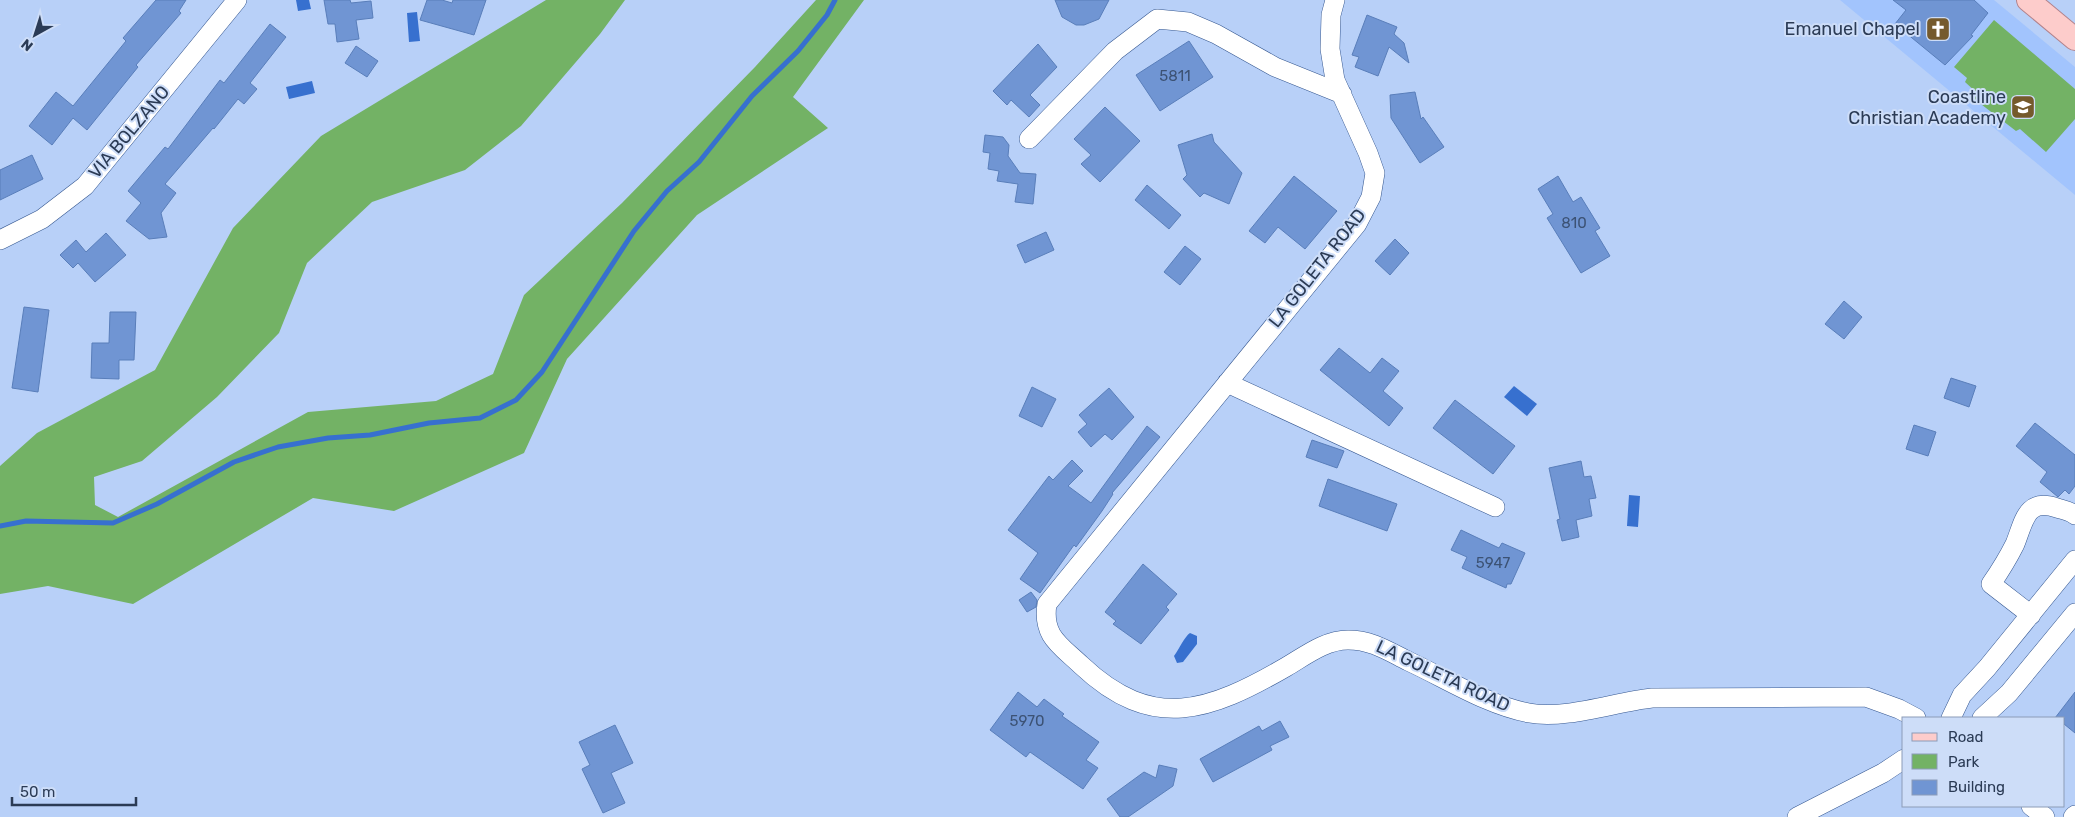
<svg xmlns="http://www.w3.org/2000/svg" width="2075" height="817" font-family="Rubik,sans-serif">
<rect width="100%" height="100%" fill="#b8d0f8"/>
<path fill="#a2c4fd" d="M1840,0H1994L2075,67V195Z"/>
<path fill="#73b265" d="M546,0H625L600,34L521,126L465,170L372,202L307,263L279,333L217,397L142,461L94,477L95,505L118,517L308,412L436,401L493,374L524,295L622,203L755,67L816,0H864L793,97L828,128L697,215L567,359L524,453L394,511L313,498L133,604L48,586L0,594V466L37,433L155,370L233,228L321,136Z
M1994,20L2075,89V119L2046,152L2020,129L2016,131L1973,98L1977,93L1965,82L1967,78L1954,67Z"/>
<path fill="#3770cf" d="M296,0H309L311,9L298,11Z
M417,12L420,41L409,42L407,13Z
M312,81L315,93L289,99L286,87Z
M1514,386L1537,404L1527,416L1504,397Z
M1629,495L1640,496L1638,527L1627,526Z
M1190,633L1197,636V644L1183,662L1177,663L1174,656C1179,649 1185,636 1190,633Z"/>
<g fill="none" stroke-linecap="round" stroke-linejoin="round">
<path stroke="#3770cf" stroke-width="5" d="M0,526L26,521L113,523L157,504L234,462L278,447L328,438L370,435L429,423L480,418L516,400L542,372L634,231L667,191L699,162L752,96L798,51L827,15L835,0"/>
</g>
<path fill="#7095d3" stroke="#597eba" d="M156,0H186L179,11L181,13L136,65L138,67L87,130L73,118L52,145L29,126L56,92L73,106L126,41L123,38Z
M324,0H350L351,3L371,1L373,18L356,20L359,39L337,42L335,24H328Z
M427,0H442L452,3L453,0H486L474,35L420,20Z
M1055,0H1109L1099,19L1084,25H1076L1062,17Z
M1893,0H1974L1988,13L1971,35L1973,36L1945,65L1895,24L1906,10Z
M1367,15L1397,27L1394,34L1404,43L1409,63L1389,47L1378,76L1355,67L1359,57L1352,55Z
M270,24L286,37L250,83L257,89L244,104L238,99L214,129L213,128L165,184L176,193L161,213L167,237L149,239L126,221L141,203L128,191L165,147L168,149L220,80L224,83Z
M1189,41L1213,77L1160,111L1136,75Z
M1038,44L1057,67L1030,95L1040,105L1029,117L1011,100L1007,105L993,91Z
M356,46L378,61L367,77L345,63Z
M1415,92L1421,119L1423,117L1444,147L1420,163L1391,118L1390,95Z
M1105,107L1140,141L1100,182L1081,164L1091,155L1074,139Z
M1212,134L1214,142L1242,173L1229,204L1204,193L1200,197L1183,179L1187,175L1178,145Z
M985,135L1003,137L1009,145L1008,156L1020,173L1036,174L1033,204L1015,202L1018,184L997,181L999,171L988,169L990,153L983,152Z
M32,155L43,179L0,200V170Z
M1294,176L1337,211L1305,249L1278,227L1265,243L1249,231Z
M1558,176L1573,202L1581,197L1600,228L1595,231L1610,256L1581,273L1547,218L1553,214L1538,189Z
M1147,185L1181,215L1169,229L1135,200Z
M1046,232L1054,250L1025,263L1017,245Z
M106,233L126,255L95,282L78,263L73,268L60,255L76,240L86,252Z
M1395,239L1409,253L1390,275L1375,261Z
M1185,246L1201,259L1180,285L1164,272Z
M1844,301L1862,317L1844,339L1825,324Z
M24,307L49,310L38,392L12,388Z
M110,312H136L134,360H119V379L91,378L92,343H109Z
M1339,348L1370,373L1382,358L1399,371L1383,391L1403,408L1389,426L1320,370Z
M1951,378L1976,386L1969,407L1944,398Z
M1032,387L1056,399L1042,427L1019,416Z
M1109,388L1134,417L1112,440L1105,434L1091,447L1078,432L1087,424L1079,415Z
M1455,400L1515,446L1493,474L1433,428Z
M2035,423L2075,455V486L2069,494L2065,490L2058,497L2040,482L2047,472L2016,446Z
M1914,425L1936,432L1928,456L1906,449Z
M1147,426L1160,437L1112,493L1113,494L1102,511L1076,547L1074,545L1040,593L1020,579L1038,553L1008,530L1049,476L1053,480L1072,460L1083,471L1068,486L1091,503Z
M1312,440L1344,451L1337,468L1306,457Z
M1581,461L1584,477L1591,476L1596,498L1589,499L1592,516L1576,520L1579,537L1562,541L1557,520L1560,519L1549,468Z
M1328,479L1397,504L1387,531L1319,506Z
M1461,530L1499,548L1502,543L1525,553L1511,584H1507L1506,588L1462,568L1467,557L1451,550Z
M1143,564L1177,594L1166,607L1169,610L1141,644L1113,624L1116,621L1105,612Z
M1031,592L1037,600L1036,607L1027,612L1019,600Z
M1018,692L1037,707L1044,699L1064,714L1062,716L1099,742L1086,760L1098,768L1083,789L1030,752L1026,757L990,730Z
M2075,692V733L2064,724V718H2055Z
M1280,721L1289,737L1270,746L1272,750L1213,782L1200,759L1259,726L1262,731Z
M615,725L633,763L611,773L625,803L603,813L582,769L590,765L579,742Z
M1159,765L1177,769L1173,786L1128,817H1120L1107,799L1144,772L1156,778Z"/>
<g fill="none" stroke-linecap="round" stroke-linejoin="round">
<defs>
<path id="minor" d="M1335,0L1331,15L1330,49L1335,80L1368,153L1375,173L1371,197L1357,224L1047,604C1042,636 1060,645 1081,665C1153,733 1210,711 1286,667C1305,656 1325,640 1348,640C1372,640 1388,651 1408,661C1447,679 1487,705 1529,713C1565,720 1615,702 1652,698L1866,697L1899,709L1916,718
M1029,139L1115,51L1157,19L1188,22L1216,34L1275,67L1342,94
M0,240L42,219L85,186L237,0
M1227,383L1495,507
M2031,615L1991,584C2000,571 2008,558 2015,544C2024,522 2026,497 2057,508C2063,510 2070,511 2075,515
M1951,718L1962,695L1987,668L2075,560
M1982,718L2009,693L2075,613
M2031,806L2045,817
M1797,817L1883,773L1904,759
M2073,817L2075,815"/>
<path id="major" d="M2028,0L2075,39"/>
</defs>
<use href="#minor" stroke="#355790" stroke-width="20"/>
<use href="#major" stroke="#b2838c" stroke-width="24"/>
<use href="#minor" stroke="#fff" stroke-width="19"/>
<use href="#major" stroke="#fdcccb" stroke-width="22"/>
</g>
<defs>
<symbol id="church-square" viewBox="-11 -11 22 22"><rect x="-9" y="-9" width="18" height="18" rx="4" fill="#755a2c" stroke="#cdddf8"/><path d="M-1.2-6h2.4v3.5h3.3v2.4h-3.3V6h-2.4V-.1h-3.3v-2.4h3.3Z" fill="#fff"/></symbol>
<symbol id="school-square" viewBox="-11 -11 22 22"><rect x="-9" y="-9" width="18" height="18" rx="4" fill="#755a2c" stroke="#cdddf8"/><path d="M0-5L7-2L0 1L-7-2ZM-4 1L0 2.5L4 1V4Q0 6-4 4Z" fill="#fff"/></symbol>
</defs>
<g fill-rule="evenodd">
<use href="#church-square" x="1924" y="15" width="28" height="28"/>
<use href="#school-square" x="2009" y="93" width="28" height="28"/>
</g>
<g text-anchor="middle" stroke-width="4" stroke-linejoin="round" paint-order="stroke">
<g font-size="15" fill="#3c5274">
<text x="1175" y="81">5811</text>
<text x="1574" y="228">810</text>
<text x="1493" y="568">5947</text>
<text x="1027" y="726">5970</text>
</g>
<g font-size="18" fill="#2b3b55" stroke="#cdddf8" text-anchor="end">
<text x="1920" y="35">Emanuel Chapel</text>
<text x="2006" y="103">Coastline<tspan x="2006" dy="21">Christian Academy</tspan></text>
</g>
<g font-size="18" fill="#2b3b55" stroke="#cdddf8">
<text transform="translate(129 132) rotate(-50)" y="6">VIA BOLZANO</text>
<text transform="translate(1317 268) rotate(-52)" y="6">LA GOLETA ROAD</text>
<text transform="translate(1443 676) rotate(25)" y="6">LA GOLETA ROAD</text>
</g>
</g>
<rect x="1902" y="717" width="162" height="90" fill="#cdddf8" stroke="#8c9cb7"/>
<rect x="1912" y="733" width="25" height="8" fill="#fdcccb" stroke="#8c9cb7"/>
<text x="1948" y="742" font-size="15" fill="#2b3b55">Road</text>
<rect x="1912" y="754" width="25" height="15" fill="#73b265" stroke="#8c9cb7"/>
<text x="1948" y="767" font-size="15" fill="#2b3b55">Park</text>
<rect x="1912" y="780" width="25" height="15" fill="#7095d3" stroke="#8c9cb7"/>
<text x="1948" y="792" font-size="15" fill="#2b3b55">Building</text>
<g transform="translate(35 35) rotate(219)" stroke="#cdddf8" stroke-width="4" paint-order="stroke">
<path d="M0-4L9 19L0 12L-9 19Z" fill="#2b3b55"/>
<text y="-8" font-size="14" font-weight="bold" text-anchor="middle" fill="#2b3b55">N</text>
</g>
<path d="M12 797v8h124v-8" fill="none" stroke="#2b3b55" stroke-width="2.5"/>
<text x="20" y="797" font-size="15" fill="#2b3b55" stroke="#cdddf8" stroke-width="4" paint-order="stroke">50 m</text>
</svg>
